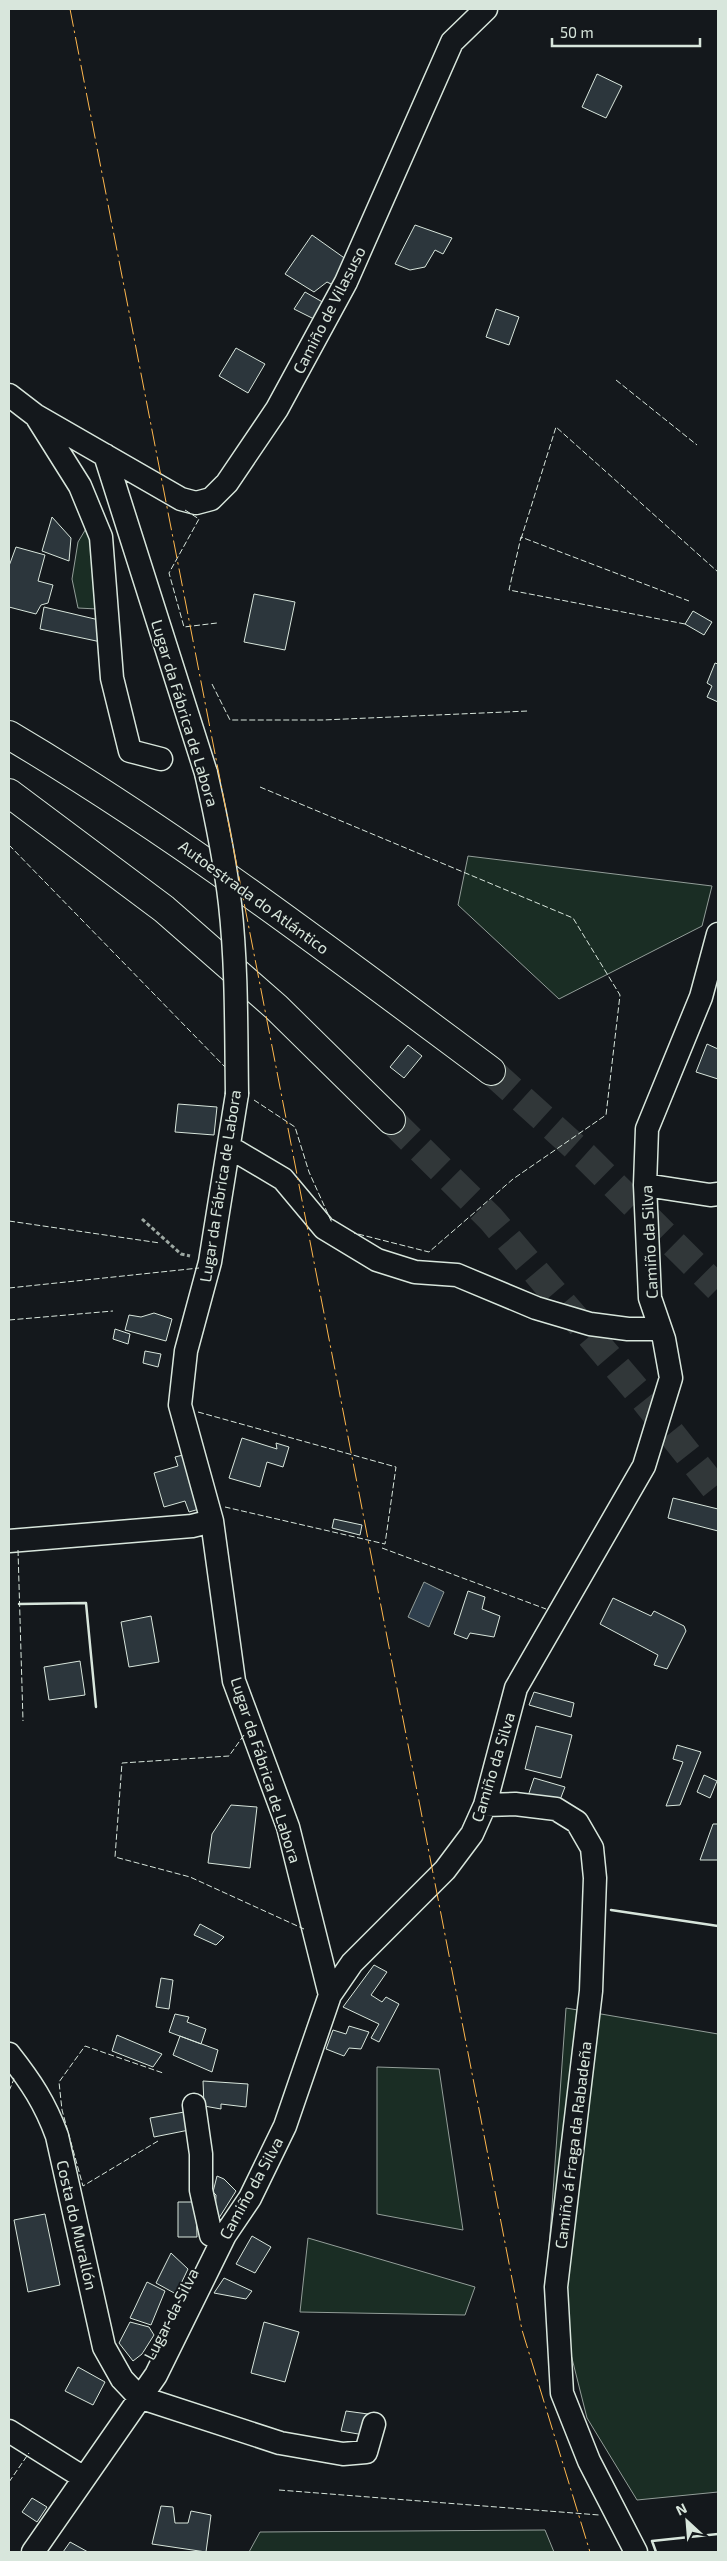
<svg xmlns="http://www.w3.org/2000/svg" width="727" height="2561" font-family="'Exo 2',sans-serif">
<rect width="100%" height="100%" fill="#14181c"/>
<path fill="#1a2d24" stroke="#939e99" d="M90,522L98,568L92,570L97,609L78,608L72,579L78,542Z
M468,856L712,886L702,926L559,999L458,905Z
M566,2008L718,2034V2492L637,2500L587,2418L548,2263Z
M377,2067L439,2069L463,2230L377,2214Z
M308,2238L475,2287L465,2315L300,2312Z
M545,2530L554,2552H249L260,2532Z"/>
<path fill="#2f3f4d" stroke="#939e99" d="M424,1582L444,1592L429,1627L408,1617Z"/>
<path fill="#2c363c" stroke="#d8e6dc" d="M597,74L622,86L606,118L582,107Z
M415,225L452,238L443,254L435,250L425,267L410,270L395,264Z
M312,235L350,262L337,287L327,282L314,292L285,274Z
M305,292L326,304L316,320L294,309Z
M496,309L519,317L509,345L486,337Z
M236,348L265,364L248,393L219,376Z
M52,517L71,538L69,561L42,551Z
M16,547L45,555L38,581L53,585L48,603L41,605L36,614L9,607V566Z
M254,594L295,602L285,650L244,642Z
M44,607L99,620L101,642L40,629Z
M693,611L712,622L704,635L685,624Z
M715,663L718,664V702L707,697L712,686L707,683Z
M707,1044L718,1049V1079L696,1072Z
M408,1045L422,1056L404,1078L390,1067Z
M178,1104L217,1107L214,1135L175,1132Z
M154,1313L172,1319L166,1341L125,1330L129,1315L141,1317Z
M115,1329L130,1334L128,1344L113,1339Z
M145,1351L161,1354L158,1367L143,1363Z
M242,1438L277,1449L276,1443L289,1447L283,1467L267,1462L260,1487L229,1478Z
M183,1455L199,1509L189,1512L185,1501L164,1507L154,1473L178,1466L175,1457Z
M673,1498L718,1509V1531L668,1518Z
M334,1519L362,1525L360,1535L332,1528Z
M468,1591L485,1597L482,1609L500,1616L494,1637L470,1633L467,1639L454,1634Z
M613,1598L651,1616L654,1611L684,1626L686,1631L667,1669L654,1665L658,1655L600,1624Z
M151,1616L159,1662L129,1667L121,1622Z
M80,1661L85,1695L49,1700L44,1667Z
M534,1692L574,1703L571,1717L529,1705Z
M536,1726L572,1735L561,1778L525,1769Z
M677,1745L701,1752L680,1805L666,1806L683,1762L673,1759Z
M704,1775L717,1781L710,1798L697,1792Z
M534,1778L565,1787L560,1800L528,1796Z
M231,1805L257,1807L250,1868L208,1863L212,1834Z
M713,1824H718V1860H700Z
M200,1924L224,1937L216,1945L194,1935Z
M374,1965L387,1972L371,1995L382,2002L386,1997L399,2004L379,2042L371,2038L379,2024L343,2007Z
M161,1978L173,1980L169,2009L156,2007Z
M175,2014L189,2017L187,2022L206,2029L201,2044L169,2032Z
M349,2026L369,2032L361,2049L349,2048L344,2056L326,2049L333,2030L346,2034Z
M117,2035L162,2054L153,2067L112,2051Z
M180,2036L218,2050L212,2072L173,2055Z
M203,2081L248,2084L246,2107L221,2104V2109L204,2106Z
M190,2111L194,2129L154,2137L150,2118Z
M217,2176L224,2179L236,2191L219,2218L215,2215L216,2195L213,2192Z
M178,2202H196L197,2237H178Z
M45,2214L60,2285L28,2292L14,2220Z
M252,2236L271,2247L255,2273L236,2264Z
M171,2253L188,2269L176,2294L156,2283Z
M224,2278L252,2291L246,2299L214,2293Z
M147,2282L165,2291L151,2325L130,2318Z
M130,2322L149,2327L154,2335L142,2354L133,2361L119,2343Z
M264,2322L299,2332L285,2382L251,2373Z
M78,2367L105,2382L93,2405L65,2391Z
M346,2411L368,2414L364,2435L341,2431Z
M32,2498L47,2507L37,2522L22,2512Z
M161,2506L173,2507L175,2523H188L191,2511L211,2515L206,2552L152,2544Z
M70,2542L88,2552H63Z"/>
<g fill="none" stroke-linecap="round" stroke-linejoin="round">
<path stroke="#313739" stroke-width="28" stroke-dasharray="28 14" stroke-linecap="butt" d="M491,1071L585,1156L718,1288
M391,1120L491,1219L639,1393L718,1492"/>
<defs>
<path id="minor" d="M9,395L35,415L181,499L196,503L211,499L227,483L277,409L346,282L452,42L486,9
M36,416L80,486L101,537L112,678L130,751L161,759
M105,455L206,773
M237,1094L210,1262L186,1351L180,1405L212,1521L234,1681L288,1827L330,1995
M229,1147L283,1179L324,1228L377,1260L415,1272L457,1275L536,1308L590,1324L628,1329H660
M645,1185L710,1195L718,1194
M9,1541L192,1526L212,1521
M485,1805L515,1804L556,1809L577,1822L592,1848L595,1878L591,1991L556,2287L562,2393L589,2461L636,2552
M9,2054C31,2082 45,2103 57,2136L104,2347L122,2379L139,2397L280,2443L343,2454L366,2452L374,2424
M194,2105L201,2154V2190L211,2235
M9,2431L84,2478
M33,2552L156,2375L225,2235L250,2198L285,2126L330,1995L352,1963L445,1870L472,1834L485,1805L516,1688L644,1466L671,1378L664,1339L650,1298L645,1185L647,1129L701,997L718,934"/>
<path id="highway" d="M9,735C178,835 334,954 491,1071
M9,793L164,909L276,1007L391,1120"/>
</defs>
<use href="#minor" stroke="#d8e6dc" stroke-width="25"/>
<use href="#highway" stroke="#d8e6dc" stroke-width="30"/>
<path stroke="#9da8a2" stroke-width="3" stroke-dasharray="4 2.5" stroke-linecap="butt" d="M142,1219L181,1254L190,1256"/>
<use href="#minor" stroke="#14181c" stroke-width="22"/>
<use href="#highway" stroke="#14181c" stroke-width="28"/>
<defs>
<path id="minor-bridge" d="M206,773C216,817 225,860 230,904C237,967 236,1030 237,1094"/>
</defs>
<use href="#minor-bridge" stroke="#d8e6dc" stroke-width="25" stroke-linecap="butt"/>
<use href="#minor-bridge" stroke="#14181c" stroke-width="22"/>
<path stroke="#d8e6dc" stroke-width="1" stroke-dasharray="6 2.5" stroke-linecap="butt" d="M616,380L697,445
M185,510L199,519L169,573L184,627L217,623
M521,539L556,427L718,572
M685,624L509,590L521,537L689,601
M212,684L230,720H323L528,711
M260,787L573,918L620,995L606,1115L513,1179L429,1252L354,1233
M9,845L225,1067
M254,1100L295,1127L309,1172L332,1223
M9,1221L160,1243
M9,1288L199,1268
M9,1320L113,1311
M198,1412L396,1467L385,1544L225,1507
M382,1548L546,1609
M18,1550L23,1721
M244,1735L229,1756L122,1763L115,1857L190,1877L304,1929
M9,2091L14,2079L12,2076
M158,2141L83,2186L62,2110L59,2082L85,2046L163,2073
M9,2482L29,2453
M279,2490L599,2515"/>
<path stroke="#d8e6dc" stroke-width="2.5" d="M19,1604L86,1603L96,1707
M611,1910L718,1926
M656,2552L652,2541L718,2534"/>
<path stroke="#ffb74d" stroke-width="1" stroke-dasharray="18 4 2.5 4" stroke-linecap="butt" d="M70,9L522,2330L590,2552"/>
</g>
<g text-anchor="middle" stroke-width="4" stroke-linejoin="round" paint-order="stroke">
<g font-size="16" fill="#d8e6dc" stroke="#14181c">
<text transform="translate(329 310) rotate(-63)" y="6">Camiño de Vilasuso</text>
<text transform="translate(185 713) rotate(73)" y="6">Lugar da Fábrica de Labora</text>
<text transform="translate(254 897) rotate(36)" y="6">Autoestrada do Atlántico</text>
<text transform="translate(220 1186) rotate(-81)" y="6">Lugar da Fábrica de Labora</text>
<text transform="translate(649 1242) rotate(-93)" y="6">Camiño da Silva</text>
<text transform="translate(493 1767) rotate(-73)" y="6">Camiño da Silva</text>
<text transform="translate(266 1770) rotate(72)" y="6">Lugar da Fábrica de Labora</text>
<text transform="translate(573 2145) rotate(-83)" y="6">Camiño á Fraga da Rabadeña</text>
<text transform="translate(251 2188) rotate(-61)" y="6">Camiño da Silva</text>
<text transform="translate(77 2225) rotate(77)" y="6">Costa do Murallón</text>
<text transform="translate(171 2314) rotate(-63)" y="6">Lugar da Silva</text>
</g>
</g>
<rect width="727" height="2561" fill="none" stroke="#d8e6dc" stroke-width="20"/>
<g transform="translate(687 2521) rotate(334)" stroke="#14181c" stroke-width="4" paint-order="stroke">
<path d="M0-4L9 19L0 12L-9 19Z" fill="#d8e6dc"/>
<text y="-8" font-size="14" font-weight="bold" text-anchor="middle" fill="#d8e6dc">N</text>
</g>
<path d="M552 38v8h148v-8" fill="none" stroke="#d8e6dc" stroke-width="2.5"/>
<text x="560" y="38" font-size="15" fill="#d8e6dc" stroke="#14181c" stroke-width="4" paint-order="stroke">50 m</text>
</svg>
